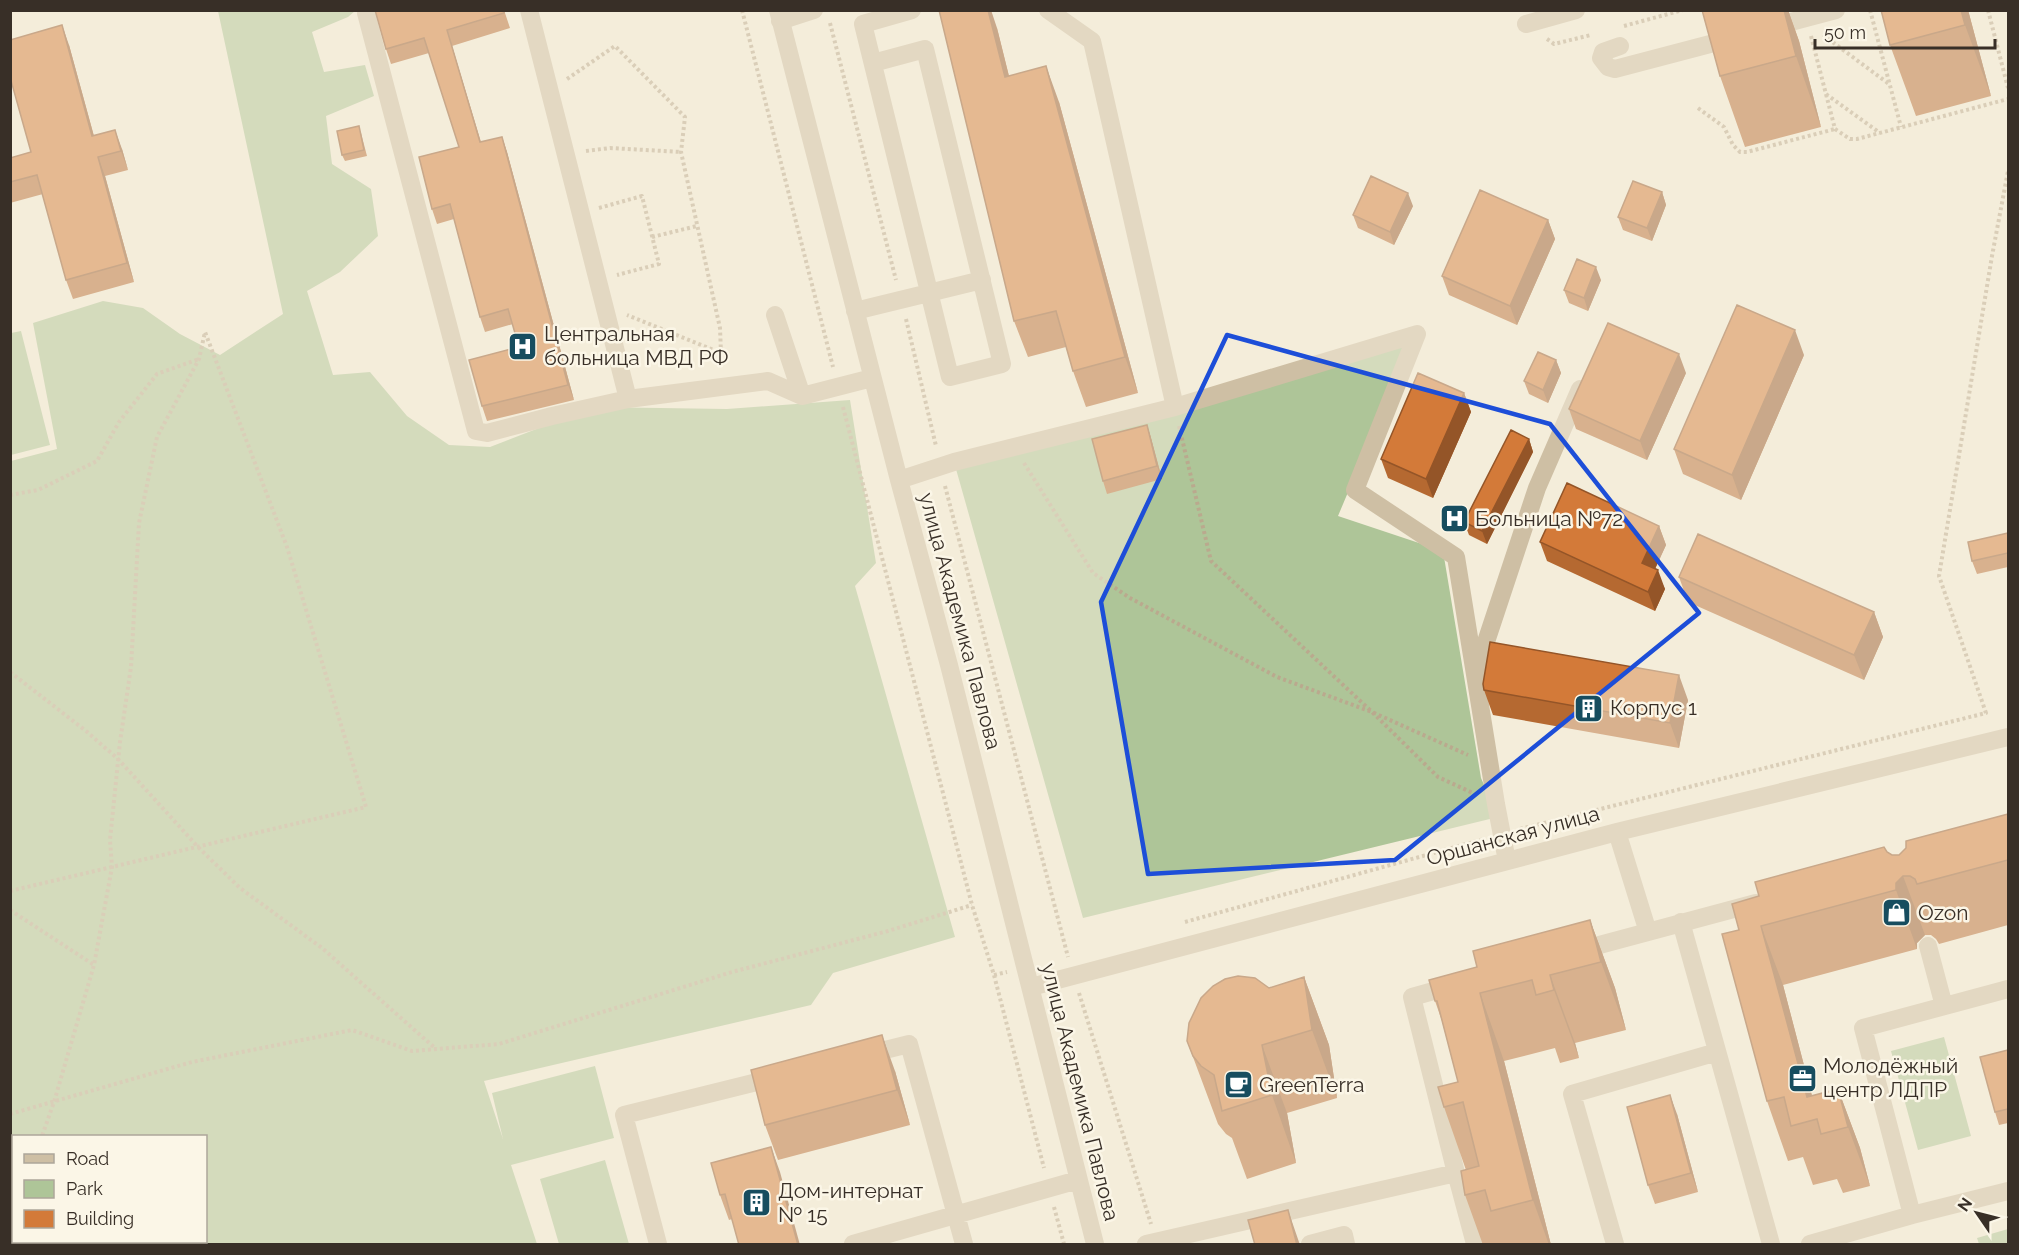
<svg xmlns="http://www.w3.org/2000/svg" width="2019" height="1255" font-family="Raleway,sans-serif">
<rect width="100%" height="100%" fill="#f4edda"/>
<path fill="#aec598" fill-rule="evenodd" d="M218,11H355L348,17L312,32L324,72L365,65L374,96L326,116L332,164L371,189L378,236L340,272L307,291L333,375L370,372L407,416L449,445L490,447L593,407L727,409L850,400L876,563L855,586L955,937L833,973L811,1005L484,1081L503,1139L492,1093L595,1066L614,1138L511,1165L537,1244H11V461L57,449L33,323L103,301L143,308L180,334L220,355L283,314ZM14,1136H206V1242H14Z
M21,331L50,445L11,455V333Z
M1413,338L1338,516L1443,551L1481,778L1498,817L1083,918L954,462Z
M1944,1037L1971,1136L1918,1150L1891,1051Z
M605,1160L629,1244H559L540,1179Z
M2008,1229V1244H1979L1977,1238Z"/>
<g fill="none" stroke-linecap="round" stroke-linejoin="round">
<path stroke="#baa98e" stroke-width="4" stroke-dasharray="3 3" stroke-linecap="butt" d="M742,10L833,367
M1870,10L1901,127
M1988,10L2008,88
M830,23L896,280
M1624,26L1683,10
M1823,35L1889,84
M1811,36L1835,129L1850,139H1857L2008,99
M1547,39L1554,44L1591,35
M567,79L615,46L685,117L681,152L720,328L721,353L627,315
M1826,94L1880,133
M1698,108L1724,127L1733,145L1740,152H1747L1835,129
M586,151L610,148L681,152
M599,208L642,196L659,264L617,275
M652,237L697,226
M906,319L936,446
M843,407L972,905L994,975L1044,1168
M1179,426L1211,561L1372,712L1438,777L1475,794
M1024,463L1093,573L1130,598L1277,677L1372,712L1468,755
M945,486L1068,957
M10,495L38,490L97,461L119,422L157,374L199,359
M10,672L86,731L118,759L198,847L240,888L322,948L436,1049
M1520,829L1986,713L1939,576L1992,256L2008,171
M10,891L366,807L287,547L205,332L199,359L157,437L139,523L131,667L120,742L110,840L112,867L94,965L54,1102L42,1136
M10,910L94,965
M1185,922L1484,839
M994,975L1007,972
M1079,993L1151,1224
M10,1114L192,1062L352,1030L412,1051L499,1044L732,972L888,931L972,905
M10,1166L14,1170
M1054,1207L1064,1244
M10,1226L14,1218
M41,1242L42,1244"/>
<path stroke="#cebfa4" stroke-width="18" d="M373,10L366,13L476,431L487,433L552,416L628,399L768,381L802,396L872,378
M529,10L628,399
M778,10L899,480L949,665L1095,1244
M1048,10L1092,41L1175,407
M780,21L814,10
M1526,24L1576,10
M1768,28L1836,10
M1620,46L1603,52L1601,58L1608,67L1615,69L1733,38
M873,63L925,49L1002,364L950,377L863,24L912,10
M855,311L982,280
M775,315L802,396
M899,480L954,462L1175,407L1417,334L1355,490L1456,557L1496,804L1507,861
M1476,672L1537,488L1580,389
M1617,832L1648,932
M1681,922L1771,1244
M1928,946L1944,1006
M1577,951L1756,903
M1031,987L1617,832L2008,737
M865,1055L909,1044L964,1244
M1456,1173L1475,1244
M1912,1215L1863,1028L2008,989
M658,1244L624,1115L777,1077
M853,1244L1078,1180
M1146,1244L1456,1173L1412,997L1455,985
M1310,1244L1344,1235L1346,1244
M1615,1244L1572,1094L1717,1052
M1810,1244L1912,1215L2008,1191"/>
</g>
<path fill="#b56931" d="M375,10H504L510,28L452,46L481,142L502,137L507,152L574,400L487,421L482,406L519,347L513,324L485,332L480,317L454,219L437,224L432,209L459,147L429,53L391,64L386,49Z
M1702,10H1788L1799,41L1821,127L1745,147L1720,76Z
M1968,10L1991,96L1916,116L1890,45Z
M997,28L1009,76L1059,102L1138,393L1086,407L1073,371L1066,347L1028,357L1014,321Z
M69,45L94,136L122,149L128,170L105,176L134,282L73,299L66,280L43,194L10,203V158L31,152Z
M361,133L367,156L345,161L342,155Z
M1662,192L1666,205L1652,241L1623,230L1618,217Z
M1413,206L1394,245L1358,228L1353,215Z
M1548,220L1555,239L1517,325L1449,295L1442,276Z
M1601,280L1588,311L1569,303L1564,290Z
M1804,355L1741,500L1683,474L1674,449Z
M1556,360L1561,373L1548,403L1529,394L1524,381Z
M1686,373L1647,460L1576,429L1569,409Z
M1464,393L1471,412L1433,498L1388,478L1381,459Z
M1147,425L1151,438L1162,479L1107,494L1103,481Z
M1529,439L1533,452L1487,544L1469,535L1464,522Z
M1659,526L1666,545L1655,569L1665,589L1655,611L1547,561L1540,542Z
M2008,533V567L1977,574L1972,561Z
M1679,577L1874,612L1883,637L1864,680L1688,602Z
M1484,690L1688,700L1679,748L1493,715Z
M2008,814V925L1939,944L1936,939L1931,935H1925L1917,943V949L1783,985L1812,1096L1838,1089L1860,1148L1870,1186L1843,1193L1837,1179L1813,1185L1803,1157L1788,1161L1767,1101L1739,930L1759,896L1887,852L1892,855H1899Z
M1590,920L1615,988L1626,1030L1575,1043L1579,1058L1560,1063L1555,1048L1504,1061L1551,1245H1483L1465,1195L1466,1170L1444,1107L1458,1082L1442,1021L1435,1001Z
M1304,977L1329,1045L1337,1098L1287,1113L1296,1163L1247,1179L1232,1138L1226,1134L1218,1124L1187,1041L1269,988Z
M2008,1050V1123L1999,1125L1995,1112Z
M895,1071L910,1125L778,1160L765,1125Z
M1677,1114L1698,1192L1655,1204L1648,1185Z
M780,1172L732,1219L729,1220L720,1195Z"/>
<path fill="#945528" d="M988,10H991L997,28L1018,113L1005,77Z
M1784,10H1788L1799,41L1821,127L1796,56Z
M1961,10H1968L1991,96L1965,25Z
M62,25L69,45L99,155L92,136Z
M447,30L452,46L485,157L480,142Z
M1046,66L1059,102L1138,393L1125,357Z
M115,130L122,149L128,170L121,151Z
M502,137L507,152L574,400L568,385Z
M98,157L105,176L134,282L127,263Z
M1662,192L1666,205L1652,241L1647,228Z
M1408,193L1413,206L1394,245L1390,232Z
M1548,220L1555,239L1517,325L1510,306Z
M1596,267L1601,280L1588,311L1584,298Z
M1795,330L1804,355L1741,500L1732,475Z
M1679,354L1686,373L1647,460L1640,441Z
M1556,360L1561,373L1548,403L1543,390Z
M1464,393L1471,412L1433,498L1426,479Z
M1147,425L1151,438L1162,479L1157,466Z
M1529,439L1533,452L1487,544L1482,531Z
M1659,526L1666,545L1649,582L1642,563Z
M1658,570L1665,589L1655,611L1648,592Z
M1874,612L1883,637L1864,680L1854,655Z
M1679,675L1688,700L1679,748L1670,723Z
M1903,876L1925,935L1917,943V949L1896,890V883Z
M1590,920L1615,988L1626,1030L1601,962Z
M1761,926L1783,985L1822,1134L1817,1119L1807,1097Z
M1550,975L1575,1043L1579,1058L1554,990Z
M1304,977L1329,1045L1337,1098L1312,1030Z
M1480,993L1504,1061L1551,1245H1549L1533,1200Z
M882,1035L895,1071L910,1125L897,1090Z
M1262,1045L1287,1113L1296,1163L1272,1095Z
M1838,1089L1860,1148L1870,1186L1848,1127Z
M1670,1095L1677,1114L1698,1192L1691,1173Z
M771,1147L780,1172L800,1245H798Z
M1288,1210L1300,1245H1297Z"/>
<path fill="#d37a39" stroke="#945528" stroke-width="1.5" d="M375,10H504V13L447,30L480,142L502,137L568,385L482,406L469,360L519,347L508,309L480,317L450,204L432,209L419,157L459,147L424,38L386,49Z
M939,10H988L1005,77L1046,66L1125,357L1073,371L1056,311L1014,321Z
M1702,10H1784L1796,56L1720,76Z
M1881,10H1961L1965,25L1890,45Z
M62,25L92,136L115,130L121,151L98,157L127,263L66,280L37,175L10,182V158L31,152L10,77V40Z
M359,126L364,150L342,155L337,131Z
M1371,176L1408,193L1390,232L1353,215Z
M1633,181L1662,192L1647,228L1618,217Z
M1480,190L1548,220L1510,306L1442,276Z
M1577,259L1596,267L1584,298L1564,290Z
M1737,305L1795,330L1732,475L1674,449Z
M1608,323L1679,354L1640,441L1569,409Z
M1538,352L1556,360L1543,390L1524,381Z
M1418,373L1464,393L1426,479L1381,459Z
M1147,425L1157,466L1103,481L1092,439Z
M1511,430L1529,439L1482,531L1464,522Z
M1567,483L1659,526L1642,563L1658,570L1648,592L1540,542Z
M2008,533V553L1972,561L1968,542Z
M1698,534L1874,612L1854,655L1679,577Z
M1490,642L1679,675L1670,723L1484,690L1483,684Z
M2008,814V860L1917,884L1915,879L1910,876H1903L1896,883V890L1761,926L1807,1097L1838,1089L1848,1127L1821,1134L1817,1119L1791,1126L1784,1097L1767,1101L1722,934L1739,930L1732,904L1759,896L1755,882L1884,847L1887,852L1892,855H1899L1906,848V841Z
M1590,920L1601,962L1550,975L1554,990L1536,995L1532,980L1480,993L1533,1200L1491,1211L1485,1190L1465,1195L1461,1171L1479,1166L1463,1102L1444,1107L1438,1087L1458,1082L1437,1001H1435L1429,980L1477,967L1473,951Z
M1238,976L1255,978L1269,988L1304,977L1312,1030L1262,1045L1272,1095L1222,1111L1214,1075L1201,1066L1193,1056L1187,1041L1189,1023L1201,998L1213,986L1225,979Z
M882,1035L897,1090L765,1125L751,1070Z
M2008,1050V1109L1995,1112L1980,1057Z
M1670,1095L1691,1173L1648,1185L1627,1107Z
M771,1147L798,1245H739L725,1194L720,1195L711,1163Z
M1288,1210L1297,1245H1255L1248,1220Z"/>
<path d="M0 0H2019V1255H0ZM1227,335L1550,424L1699,613L1395,860L1148,874L1101,602Z" fill="#f4edda" fill-opacity=".55" fill-rule="evenodd"/>
<path fill="none" stroke="#1d4ed8" stroke-width="4.5" stroke-linejoin="round" d="M1227,335L1550,424L1699,613L1395,860L1148,874L1101,602Z"/>
<defs>
<symbol id="hospital-square" viewBox="-11 -11 22 22"><rect x="-9" y="-9" width="18" height="18" rx="4" fill="#174d5f" stroke="#fbf6e7"/><path d="M-5-5h3v3.5h4V-5h3V5h-3V1.5h-4V5h-3Z" fill="#fff"/></symbol>
<symbol id="building-square" viewBox="-11 -11 22 22"><rect x="-9" y="-9" width="18" height="18" rx="4" fill="#174d5f" stroke="#fbf6e7"/><path d="M-4-6H4V6H1V3H-1V6H-4ZM-2.5-4.3h1.7v1.8h-1.7ZM.8-4.3h1.7v1.8H.8ZM-2.5-1h1.7V.8h-1.7ZM.8-1h1.7V.8H.8Z" fill="#fff"/></symbol>
<symbol id="shop-square" viewBox="-11 -11 22 22"><rect x="-9" y="-9" width="18" height="18" rx="4" fill="#174d5f" stroke="#fbf6e7"/><path d="M-5-2.5h2.3a2.7 3.5 0 0 1 5.4 0H5L5.5 6h-11ZM-1.5-2.5h3a1.5 2.3 0 0 0-3 0Z" fill="#fff"/></symbol>
<symbol id="office-square" viewBox="-11 -11 22 22"><rect x="-9" y="-9" width="18" height="18" rx="4" fill="#174d5f" stroke="#fbf6e7"/><path d="M-6-3h4V-5.5h4V-3h4V5H-6ZM-1-4.5V-3h2v-1.5ZM-6 0V1H6V0Z" fill="#fff"/></symbol>
<symbol id="cafe-square" viewBox="-11 -11 22 22"><rect x="-9" y="-9" width="18" height="18" rx="4" fill="#174d5f" stroke="#fbf6e7"/><path d="M-5.5-4.5H6V0H3Q3 3.5 0 3.5H-2.5Q-5.5 3.5-5.5 0ZM3-3.2v2h1.7v-2ZM-6 4.5H4V6H-6Z" fill="#fff"/></symbol>
</defs>
<g fill-rule="evenodd">
<use href="#hospital-square" x="506" y="330" width="33" height="33"/>
<use href="#hospital-square" x="1438" y="502" width="33" height="33"/>
<use href="#building-square" x="1572" y="692" width="33" height="33"/>
<use href="#shop-square" x="1880" y="896" width="33" height="33"/>
<use href="#office-square" x="1786" y="1062" width="33" height="33"/>
<use href="#cafe-square" x="1222" y="1068" width="33" height="33"/>
<use href="#building-square" x="740" y="1186" width="33" height="33"/>
</g>
<g text-anchor="middle" stroke-width="5" stroke-linejoin="round" paint-order="stroke">
<g font-size="21" fill="#382f27" stroke="#fbf6e7" text-anchor="start">
<text x="544" y="341">Центральная<tspan x="544" dy="24">больница МВД РФ</tspan></text>
<text x="1475" y="526">Больница №72</text>
<text x="1610" y="715">Корпус 1</text>
<text x="1918" y="920">Ozon</text>
<text x="1823" y="1073">Молодёжный<tspan x="1823" dy="24">центр ЛДПР</tspan></text>
<text x="1259" y="1092">GreenTerra</text>
<text x="778" y="1198">Дом-интернат<tspan x="778" dy="24">№ 15</tspan></text>
</g>
<g font-size="21" fill="#382f27" stroke="#fbf6e7">
<text transform="translate(960 621) rotate(75)" y="7">улица Академика Павлова</text>
<text transform="translate(1513 836) rotate(-15)" y="7">Оршанская улица</text>
<text transform="translate(1080 1092) rotate(76)" y="7">улица Академика Павлова</text>
</g>
</g>
<rect width="2019" height="1255" fill="none" stroke="#382f27" stroke-width="24"/>
<rect x="12" y="1135" width="195" height="108" fill="#fbf6e7" stroke="#ada69a" stroke-width="1.5"/>
<rect x="24" y="1154" width="30" height="9" fill="#cebfa4" stroke="#ada69a" stroke-width="1.5"/>
<text x="66" y="1165" font-size="18" fill="#382f27">Road</text>
<rect x="24" y="1180" width="30" height="18" fill="#aec598" stroke="#ada69a" stroke-width="1.5"/>
<text x="66" y="1195" font-size="18" fill="#382f27">Park</text>
<rect x="24" y="1210" width="30" height="18" fill="#d37a39" stroke="#ada69a" stroke-width="1.5"/>
<text x="66" y="1225" font-size="18" fill="#382f27">Building</text>
<g transform="translate(1977 1213) rotate(305)" stroke="#fbf6e7" stroke-width="4.5" paint-order="stroke">
<path d="M0-4.5L10 22L0 15L-10 22Z" fill="#382f27"/>
<text y="-9" font-size="16" font-weight="bold" text-anchor="middle" fill="#382f27">N</text>
</g>
<path d="M1815 39v9h180v-9" fill="none" stroke="#382f27" stroke-width="3"/>
<text x="1824" y="39" font-size="18" fill="#382f27" stroke="#fbf6e7" stroke-width="4.5" paint-order="stroke">50 m</text>
</svg>
